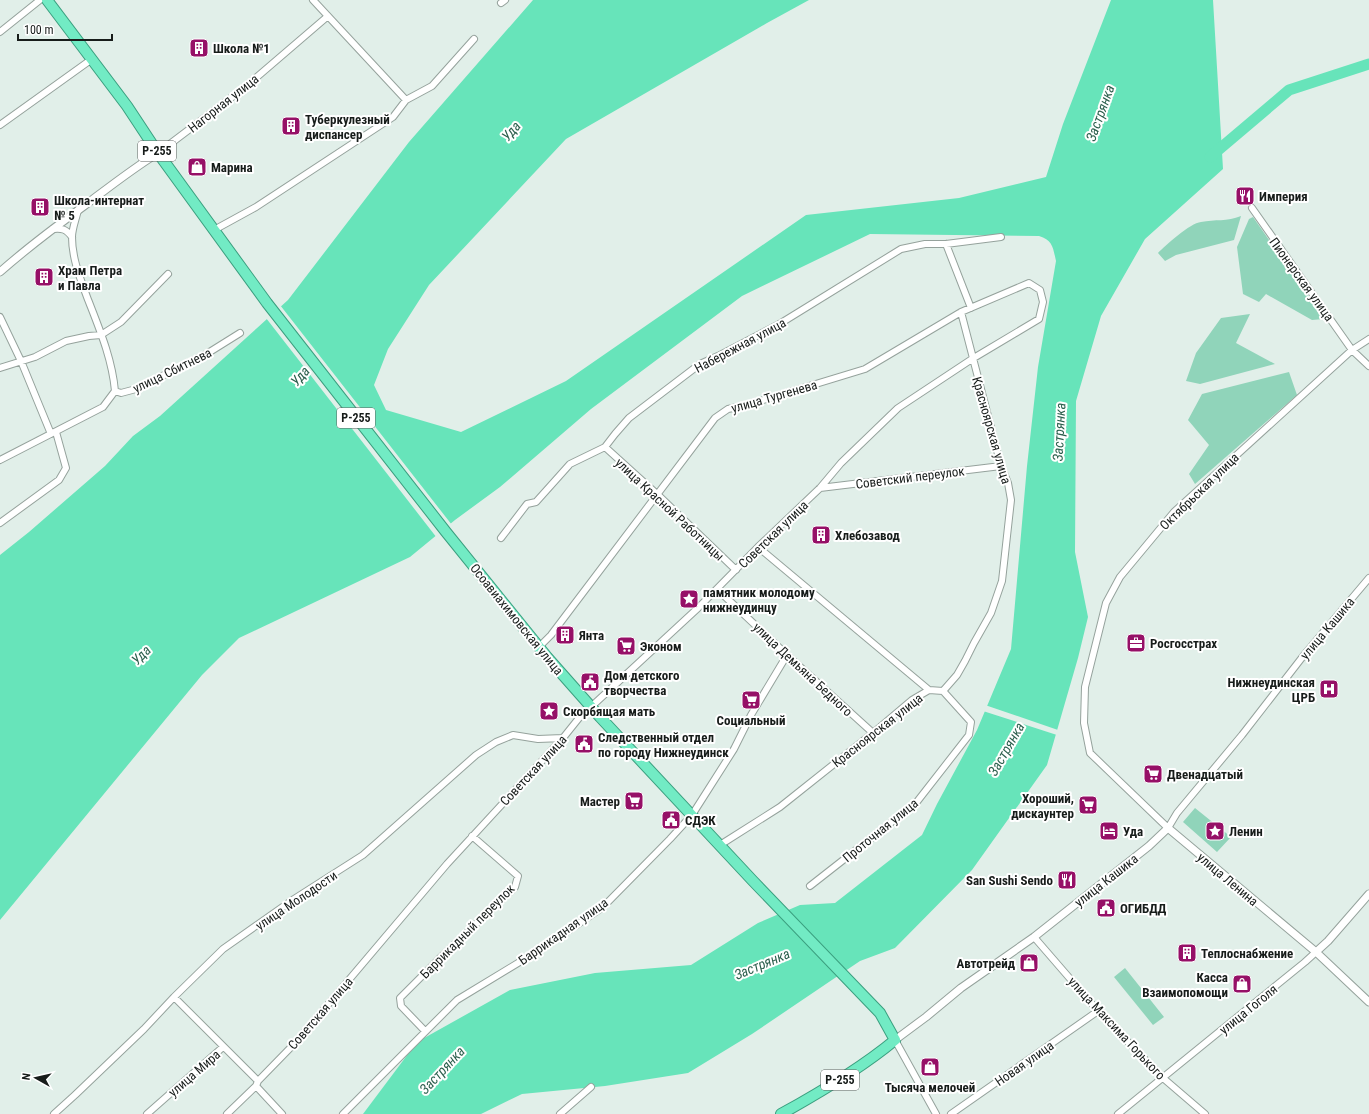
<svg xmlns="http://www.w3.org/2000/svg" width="1369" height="1114" font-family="'Roboto Condensed',sans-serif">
<rect width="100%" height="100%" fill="#e1efe9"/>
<path fill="#90d4ba" d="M1241,216L1234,240L1176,255L1165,261L1158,253C1166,245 1190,223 1201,222C1215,219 1227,222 1241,216Z
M1253,217L1324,319L1312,320L1266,294L1259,302L1243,294L1237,247L1249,219Z
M1250,314L1236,343L1275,364L1200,384L1186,381L1196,353L1221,318Z
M1289,372L1297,395L1195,484L1189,474L1209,445L1188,420L1202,394Z
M1195,808L1231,837L1217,852L1183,822Z
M1125,968L1164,1017L1153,1025L1114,977Z"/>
<path fill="#67e4ba" d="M533,0H809L767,23L566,139L429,285L388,349L374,385L386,410L461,432L566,381L806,215L959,198L1046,177L1063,124L1111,0H1213L1223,169L1145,239L1101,316L1076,401L1075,552L1088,617L1078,658L1047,765L972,870L895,948L860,961L752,1034L688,1073L605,1086L522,1094L481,1114H363L417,1042L510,990L595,973L691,965L758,923L800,905L835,903L922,835L937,804L977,730L1011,649L1027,466L1038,367L1056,261C1053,248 1053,240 1039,236L870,234L742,296L591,409L500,487L455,520L410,557L239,638L202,675L0,920V555L29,532L105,466L133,436L160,416L288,300L409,142Z"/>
<path fill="#e1efe9" d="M280,305L452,525L437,538L266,318Z
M985,705L1058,730L1057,735L983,711Z"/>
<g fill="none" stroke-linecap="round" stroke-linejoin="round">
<path stroke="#67e4ba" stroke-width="11" d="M1210,157L1289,90L1369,64"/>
<defs>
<path id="minor" d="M313,0L406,100
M501,3L505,0
M0,32L40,0
M0,125L92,59
M158,153L244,88L328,16
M1252,208L1352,350L1369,366
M78,210C76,219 72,229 72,237C72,258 80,278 87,297C99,328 112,358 115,391
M53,229C62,228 66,229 72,237
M214,230L256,207L393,117L406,100L432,86L474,39
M946,244L971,308
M0,317L21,361L51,434
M1369,339L1352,350L1174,512L1120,577L1106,603L1085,687L1084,723L1090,753L1168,828L1177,813L1242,735L1304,655L1369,578
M0,368L35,357L66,341L89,336L101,335L121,322L168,274
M605,447L658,495L736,570
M0,460L103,407L115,391L121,393L136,389L208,353L240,333
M820,488L1001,466
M0,523L59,480L66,468L56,432
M501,538L527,504L536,502L570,464L605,447L615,434L629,418L700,364L718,356L781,323L901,249L925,244H946L1001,237
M758,547L929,690
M717,589L787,655L873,733
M720,845L780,807L873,733L912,700L929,690L943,691L957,675L965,661L974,643L991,613L1002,581L1011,500L1008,483L1001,466L961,312
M810,886L916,803L969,735L971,722L943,691
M1034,937L1098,1011L1163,1078L1205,1114
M174,997L258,1081
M425,1031L401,1006L400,998L439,959L515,887L518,876L472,836
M895,1040L936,1114
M256,1086L282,1114
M54,1114L75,1095L144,1029L174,997L223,949L294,899L363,855L476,755L496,742L513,735L538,739L563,738
M147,1114L223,1047
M227,1114L256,1086L258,1081L298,1040L447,864L563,738L579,718L698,608L758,547L820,488L841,463L898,408L972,359L1039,319L1043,302L1040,290L1029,283L961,312L865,369L747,405L728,409L715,418L551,635L539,647
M343,1114L457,1000L546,946L603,907L670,839L692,815L734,749L751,715L787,655
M560,1114L591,1087
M951,1114L1098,1011
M1118,1114L1305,962L1316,952"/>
<path id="tertiary" d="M0,272C27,248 55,227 84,206C108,188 132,169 158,153
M1316,952L1328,941L1369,894
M895,1040L926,1017L961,988L1034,937L1149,846L1168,828L1316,952L1369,1002"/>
<path id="trunk" d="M47,0L127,106L158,153L267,303L446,532L547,657L600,717L753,881L880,1013L895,1040C860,1069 821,1092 781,1114"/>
</defs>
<use href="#minor" stroke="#95a29c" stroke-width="8"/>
<use href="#tertiary" stroke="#95a29c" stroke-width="9"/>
<use href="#trunk" stroke="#3b9f7f" stroke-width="12"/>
<use href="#minor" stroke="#fff" stroke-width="6"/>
<use href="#tertiary" stroke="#fff" stroke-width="7"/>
<use href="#trunk" stroke="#72ebc4" stroke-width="10"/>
</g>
<defs>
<symbol id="building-square" viewBox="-11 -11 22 22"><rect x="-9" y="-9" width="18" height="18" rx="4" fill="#961067" stroke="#fff"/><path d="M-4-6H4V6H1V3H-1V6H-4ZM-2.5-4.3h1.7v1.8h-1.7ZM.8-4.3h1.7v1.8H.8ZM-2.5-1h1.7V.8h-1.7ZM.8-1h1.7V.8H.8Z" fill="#fff"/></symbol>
<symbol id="shop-square" viewBox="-11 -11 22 22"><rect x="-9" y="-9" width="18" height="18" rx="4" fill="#961067" stroke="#fff"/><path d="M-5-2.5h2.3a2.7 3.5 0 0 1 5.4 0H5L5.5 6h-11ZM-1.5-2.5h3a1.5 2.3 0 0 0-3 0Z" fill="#fff"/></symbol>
<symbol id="restaurant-square" viewBox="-11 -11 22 22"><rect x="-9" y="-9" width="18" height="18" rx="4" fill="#961067" stroke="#fff"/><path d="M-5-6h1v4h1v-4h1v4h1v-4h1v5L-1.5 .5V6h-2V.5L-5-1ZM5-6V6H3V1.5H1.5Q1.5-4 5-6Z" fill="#fff"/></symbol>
<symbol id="sight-square" viewBox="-11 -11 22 22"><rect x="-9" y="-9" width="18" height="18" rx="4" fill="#961067" stroke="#fff"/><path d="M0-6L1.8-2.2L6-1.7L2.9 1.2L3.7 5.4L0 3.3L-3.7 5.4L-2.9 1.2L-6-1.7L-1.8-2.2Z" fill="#fff"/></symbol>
<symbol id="office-square" viewBox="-11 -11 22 22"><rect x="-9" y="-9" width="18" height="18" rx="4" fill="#961067" stroke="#fff"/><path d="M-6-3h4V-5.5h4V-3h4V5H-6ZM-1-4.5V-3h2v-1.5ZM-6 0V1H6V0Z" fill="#fff"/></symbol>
<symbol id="supermarket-square" viewBox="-11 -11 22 22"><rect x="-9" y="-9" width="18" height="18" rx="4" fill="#961067" stroke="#fff"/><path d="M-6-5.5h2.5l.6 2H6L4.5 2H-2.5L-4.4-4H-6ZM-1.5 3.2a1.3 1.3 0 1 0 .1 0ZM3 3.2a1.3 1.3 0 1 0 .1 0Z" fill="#fff"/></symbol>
<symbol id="civic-square" viewBox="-11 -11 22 22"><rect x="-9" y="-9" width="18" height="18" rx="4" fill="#961067" stroke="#fff"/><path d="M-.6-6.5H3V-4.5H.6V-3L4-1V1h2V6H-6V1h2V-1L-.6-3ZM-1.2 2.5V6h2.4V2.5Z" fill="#fff"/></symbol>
<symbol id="hospital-square" viewBox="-11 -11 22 22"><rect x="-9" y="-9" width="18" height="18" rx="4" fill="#961067" stroke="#fff"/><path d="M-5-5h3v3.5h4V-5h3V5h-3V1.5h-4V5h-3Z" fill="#fff"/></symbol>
<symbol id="hotel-square" viewBox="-11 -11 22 22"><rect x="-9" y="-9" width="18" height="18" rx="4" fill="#961067" stroke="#fff"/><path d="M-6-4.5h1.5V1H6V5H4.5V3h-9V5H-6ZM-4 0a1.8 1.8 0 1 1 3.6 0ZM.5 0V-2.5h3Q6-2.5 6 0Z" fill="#fff"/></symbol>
</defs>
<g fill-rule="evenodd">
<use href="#building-square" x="188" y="37" width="22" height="22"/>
<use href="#building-square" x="280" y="115" width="22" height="22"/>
<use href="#shop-square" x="186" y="156" width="22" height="22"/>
<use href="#restaurant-square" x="1234" y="185" width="22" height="22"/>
<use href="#building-square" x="29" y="196" width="22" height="22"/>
<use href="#building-square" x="33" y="266" width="22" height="22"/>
<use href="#building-square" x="810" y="524" width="22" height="22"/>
<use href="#sight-square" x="678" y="588" width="22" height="22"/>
<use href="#building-square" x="554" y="624" width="22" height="22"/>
<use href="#office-square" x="1125" y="632" width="22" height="22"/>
<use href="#supermarket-square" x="615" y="635" width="22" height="22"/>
<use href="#civic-square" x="579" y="671" width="22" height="22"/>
<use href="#hospital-square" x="1318" y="678" width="22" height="22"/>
<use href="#supermarket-square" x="740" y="689" width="22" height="22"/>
<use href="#sight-square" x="538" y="700" width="22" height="22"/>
<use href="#civic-square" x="573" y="733" width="22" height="22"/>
<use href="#supermarket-square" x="1142" y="763" width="22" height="22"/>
<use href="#supermarket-square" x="623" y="790" width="22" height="22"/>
<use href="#supermarket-square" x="1077" y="794" width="22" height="22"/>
<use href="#civic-square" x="660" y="809" width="22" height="22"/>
<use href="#hotel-square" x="1098" y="820" width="22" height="22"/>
<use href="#sight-square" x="1204" y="820" width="22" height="22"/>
<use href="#restaurant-square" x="1056" y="869" width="22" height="22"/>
<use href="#civic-square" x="1095" y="897" width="22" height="22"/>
<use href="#building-square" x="1176" y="942" width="22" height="22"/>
<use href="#shop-square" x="1018" y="952" width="22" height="22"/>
<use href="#shop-square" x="1231" y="973" width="22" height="22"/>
<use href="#shop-square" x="919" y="1056" width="22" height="22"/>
</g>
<g text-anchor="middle" stroke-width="4" stroke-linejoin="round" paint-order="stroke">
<g fill="#fff" stroke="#5d605f" stroke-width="1">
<rect x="138" y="141" width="38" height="20" rx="3"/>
<rect x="337" y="408" width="38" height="20" rx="3"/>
<rect x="821" y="1070" width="38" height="20" rx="3"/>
</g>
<g font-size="12" font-weight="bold" fill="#171c1a">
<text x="157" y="155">Р-255</text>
<text x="356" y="422">Р-255</text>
<text x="840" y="1084">Р-255</text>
</g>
<g font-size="13" font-weight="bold" fill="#171c1a" stroke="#fff" text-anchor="start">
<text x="213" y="53">Школа №1</text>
<text x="305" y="124">Туберкулезный<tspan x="305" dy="15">диспансер</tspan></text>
<text x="211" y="172">Марина</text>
<text x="1259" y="201">Империя</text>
<text x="54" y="205">Школа-интернат<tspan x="54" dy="15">№ 5</tspan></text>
<text x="58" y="275">Храм Петра<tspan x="58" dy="15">и Павла</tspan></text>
<text x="835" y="540">Хлебозавод</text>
<text x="703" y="597">памятник молодому<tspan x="703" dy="15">нижнеудинцу</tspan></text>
<text x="579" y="640">Янта</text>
<text x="1150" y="648">Росгосстрах</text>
<text x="640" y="651">Эконом</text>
<text x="604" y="680">Дом детского<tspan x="604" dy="15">творчества</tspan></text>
<text x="1315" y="687" text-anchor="end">Нижнеудинская<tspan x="1315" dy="15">ЦРБ</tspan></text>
<text x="563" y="716">Скорбящая мать</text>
<text x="751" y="725" text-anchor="middle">Социальный</text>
<text x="598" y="742">Следственный отдел<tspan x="598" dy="15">по городу Нижнеудинск</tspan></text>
<text x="1167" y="779">Двенадцатый</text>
<text x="1074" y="803" text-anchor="end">Хороший,<tspan x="1074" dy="15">дискаунтер</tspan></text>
<text x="620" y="806" text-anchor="end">Мастер</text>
<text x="685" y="825">СДЭК</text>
<text x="1123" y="836">Уда</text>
<text x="1229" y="836">Ленин</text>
<text x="1053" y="885" text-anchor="end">San Sushi Sendo</text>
<text x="1120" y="913">ОГИБДД</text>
<text x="1201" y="958">Теплоснабжение</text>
<text x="1015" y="968" text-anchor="end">Автотрейд</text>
<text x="1228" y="982" text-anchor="end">Касса<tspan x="1228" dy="15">Взаимопомощи</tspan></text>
<text x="930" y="1092" text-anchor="middle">Тысяча мелочей</text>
</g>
<g font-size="13" fill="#171c1a" stroke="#fff">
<text transform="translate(223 103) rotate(-38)" y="5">Нагорная улица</text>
<text transform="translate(1302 279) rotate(54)" y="5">Пионерская улица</text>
<text transform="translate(740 345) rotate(-28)" y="5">Набережная улица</text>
<text transform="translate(172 370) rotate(-26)" y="5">улица Сбитнева</text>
<text transform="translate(774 396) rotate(-16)" y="5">улица Тургенева</text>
<text transform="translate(992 430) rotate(74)" y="5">Красноярская улица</text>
<text transform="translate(910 477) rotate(-7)" y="5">Советский переулок</text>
<text transform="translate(1199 491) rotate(-44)" y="5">Октябрьская улица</text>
<text transform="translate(670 509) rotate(43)" y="5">улица Красной Работницы</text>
<text transform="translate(773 534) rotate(-44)" y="5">Советская улица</text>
<text transform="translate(517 619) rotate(51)" y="5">Осоавиахимовская улица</text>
<text transform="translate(1327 628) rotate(-50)" y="5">улица Кашика</text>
<text transform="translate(803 669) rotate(43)" y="5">улица Демьяна Бедного</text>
<text transform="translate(877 730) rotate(-38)" y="5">Красноярская улица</text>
<text transform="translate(533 770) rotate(-47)" y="5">Советская улица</text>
<text transform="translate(880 830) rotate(-39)" y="5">Проточная улица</text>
<text transform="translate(1228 879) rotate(40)" y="5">улица Ленина</text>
<text transform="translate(1106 880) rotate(-38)" y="5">улица Кашика</text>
<text transform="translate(296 900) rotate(-34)" y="5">улица Молодости</text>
<text transform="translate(467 931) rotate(-45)" y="5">Баррикадный переулок</text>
<text transform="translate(563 931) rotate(-35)" y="5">Баррикадная улица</text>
<text transform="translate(1248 1009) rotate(-39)" y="5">улица Гоголя</text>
<text transform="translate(320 1013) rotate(-49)" y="5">Советская улица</text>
<text transform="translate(1117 1028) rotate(47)" y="5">улица Максима Горького</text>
<text transform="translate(1024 1063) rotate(-35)" y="5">Новая улица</text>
<text transform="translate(194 1073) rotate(-41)" y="5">улица Мира</text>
</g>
<g font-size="14" font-style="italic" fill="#2c5f4d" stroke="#fff">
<text transform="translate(1100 113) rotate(-70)" y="5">Застрянка</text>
<text transform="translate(511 131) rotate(-49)" y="5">Уда</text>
<text transform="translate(300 376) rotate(-49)" y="5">Уда</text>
<text transform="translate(1059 432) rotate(-87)" y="5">Застрянка</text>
<text transform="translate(141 655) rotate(-45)" y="5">Уда</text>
<text transform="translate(1006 749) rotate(-60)" y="5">Застрянка</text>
<text transform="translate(762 964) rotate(-23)" y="5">Застрянка</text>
<text transform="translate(442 1070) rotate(-47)" y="5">Застрянка</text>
</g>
</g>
<g transform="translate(36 1078) rotate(278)" stroke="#ffffff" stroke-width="3" paint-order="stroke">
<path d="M0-3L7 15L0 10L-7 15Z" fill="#171c1a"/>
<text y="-6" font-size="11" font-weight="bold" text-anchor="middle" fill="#171c1a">N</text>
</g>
<path d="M18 34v6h94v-6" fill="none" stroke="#171c1a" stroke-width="2"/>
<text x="24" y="34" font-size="12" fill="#171c1a" stroke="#ffffff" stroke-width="3" paint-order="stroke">100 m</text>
</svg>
